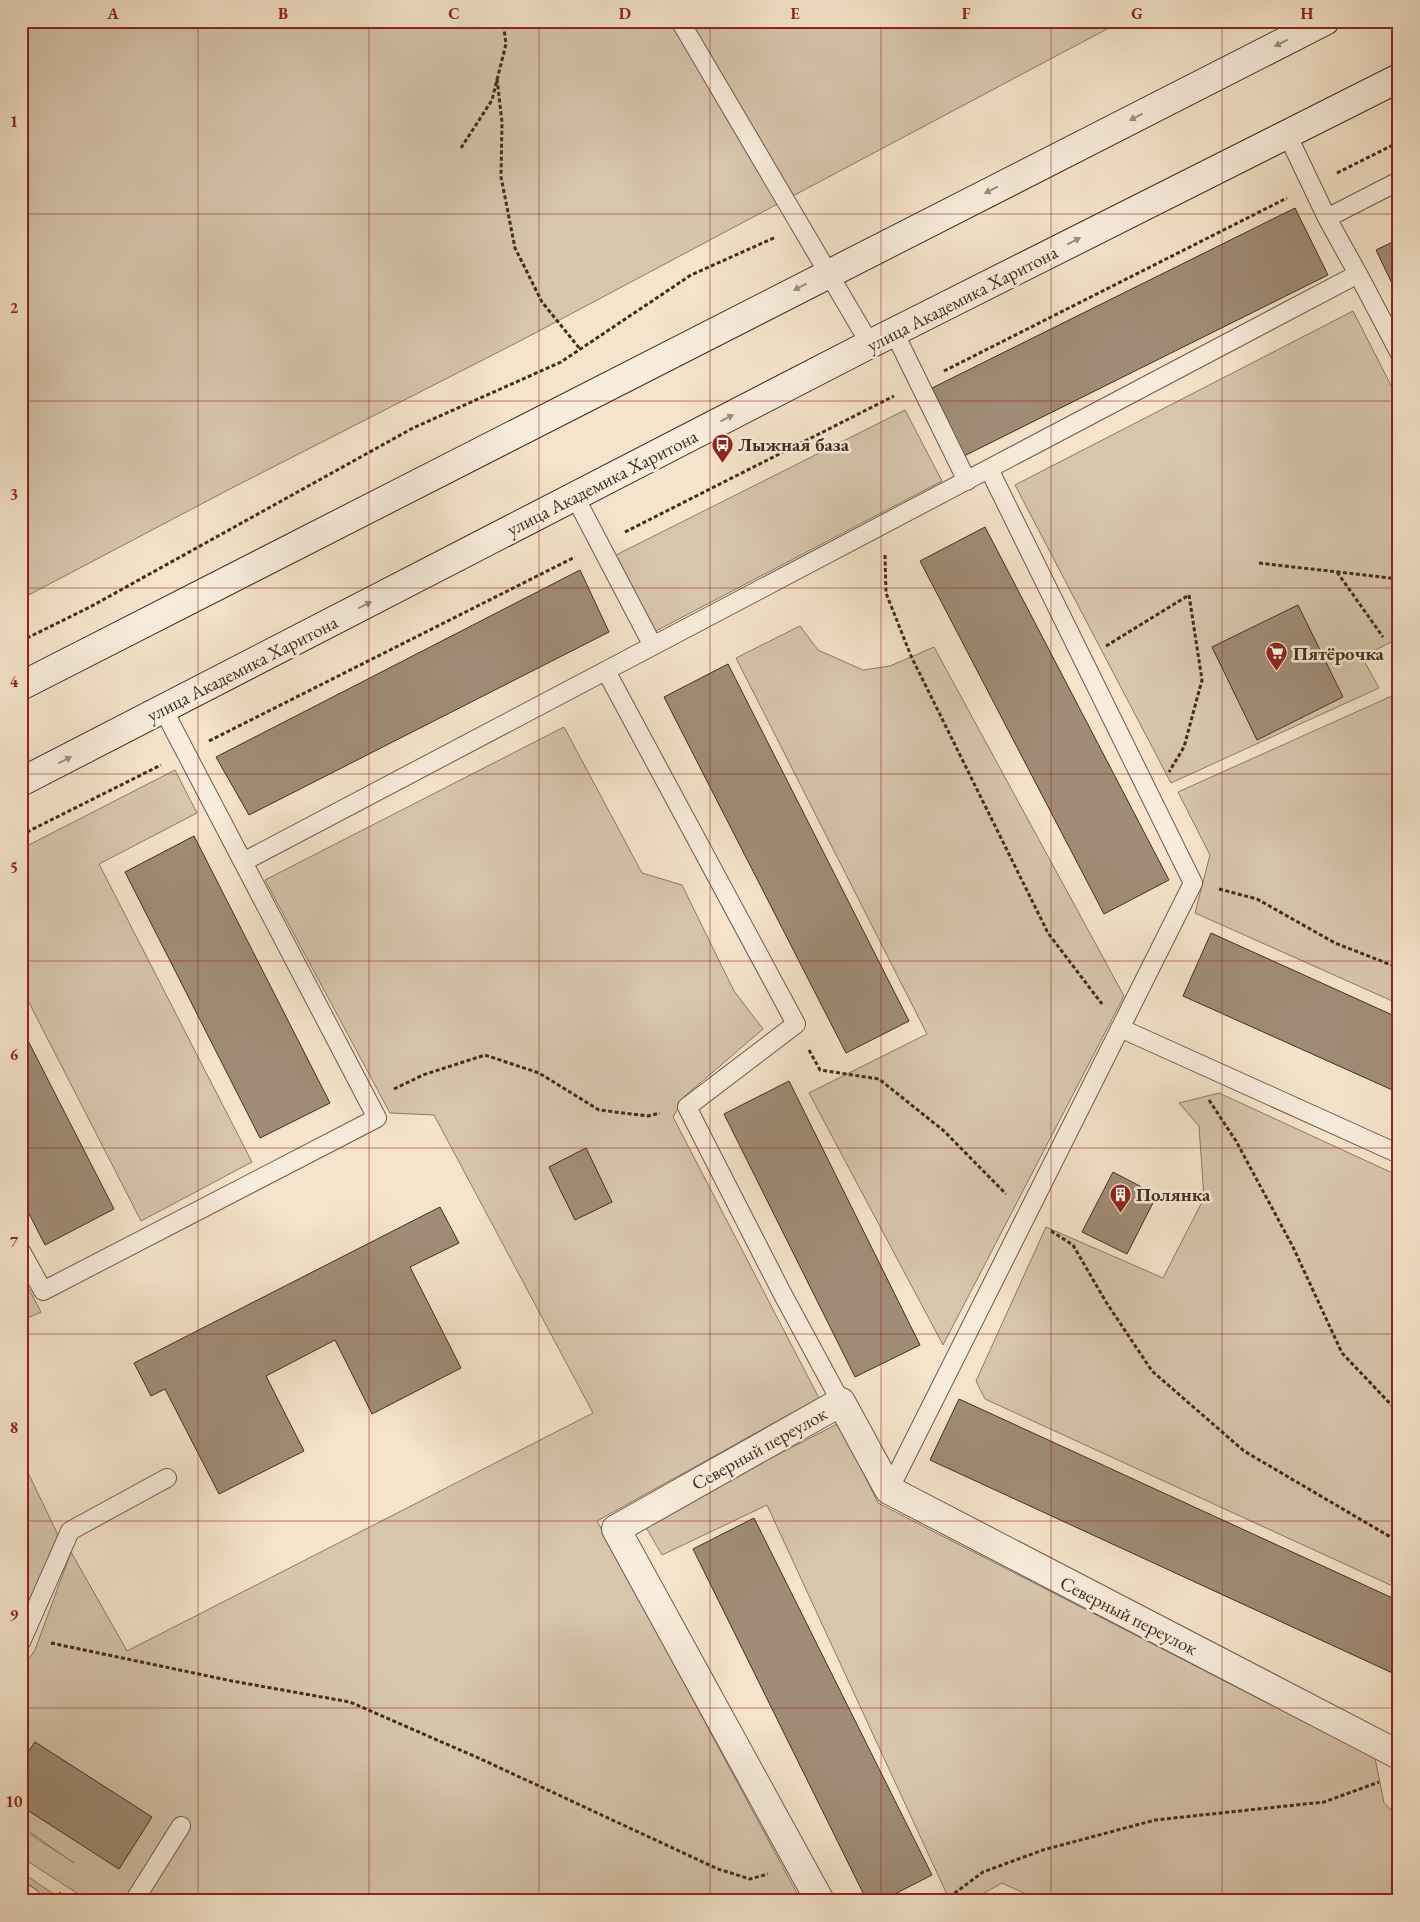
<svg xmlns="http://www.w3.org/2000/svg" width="1420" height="1922" font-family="'EB Garamond',serif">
<rect width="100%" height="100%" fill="#f5e4cb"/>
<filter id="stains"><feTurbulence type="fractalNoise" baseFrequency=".004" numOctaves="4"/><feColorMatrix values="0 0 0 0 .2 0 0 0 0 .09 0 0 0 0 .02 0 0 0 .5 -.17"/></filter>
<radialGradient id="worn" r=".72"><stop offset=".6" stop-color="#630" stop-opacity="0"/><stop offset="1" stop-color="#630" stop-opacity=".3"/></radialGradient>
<path fill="#d7c5ad" stroke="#8e7865" d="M21,21H1122L520,341L228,490L21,599Z
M1353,311L1399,401V638L1362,657L1379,688L1171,783L1015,485Z
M905,410L942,481L654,632L616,555Z
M800,626L818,650L863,670L890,666L934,647L1124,996L943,1345L809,1093L927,1034L736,658Z
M1394,695L1399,705V1004L1195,913L1210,855L1178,792Z
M564,727L642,873L682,885L734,991L763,1029L685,1096L673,1117L819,1398L597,1521L801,1901H89L21,1857V1828L74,1863L21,1826V1670L35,1650L71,1552L127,1651L593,1413L434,1115L390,1113L265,880Z
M175,770L197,813L99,864L252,1162L141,1221L21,987V849Z
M1219,1093L1399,1176V1589L985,1399L976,1381L1046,1227L1163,1278L1204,1198L1199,1126L1179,1103Z
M21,1274L41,1312L21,1321Z
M839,1423L878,1503L1375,1758L1384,1803L1399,1817V1901H1041L1002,1883L970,1901H950L767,1505L662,1555L644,1524Z
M21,1458L58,1535L21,1622Z
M21,1872L64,1901H36L21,1891Z"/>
<path fill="#a08c77" stroke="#442c1d" d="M1295,208L1328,275L964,456L932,388Z
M1399,239V298L1376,250Z
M985,527L1169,880L1104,914L920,561Z
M580,570L609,632L249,815L216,757Z
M1298,605L1343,697L1257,740L1212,647Z
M728,664L909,1021L846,1053L664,697Z
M194,836L330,1103L260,1138L125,872Z
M1211,933L1399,1018V1093L1183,996Z
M21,1027L114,1209L45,1245L21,1198Z
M789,1081L920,1345L855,1377L724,1114Z
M586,1148L612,1202L575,1220L549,1167Z
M1113,1172L1157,1195L1127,1254L1082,1232Z
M440,1207L459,1243L410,1267L461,1368L372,1414L335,1340L266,1376L304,1451L219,1494L165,1389L151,1396L134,1363Z
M959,1399L1399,1601V1676L930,1460Z
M754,1518L932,1875L881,1901H867L693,1549Z
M35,1742L152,1817L119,1869L21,1806V1762Z"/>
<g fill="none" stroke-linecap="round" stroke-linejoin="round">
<defs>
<path id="service" d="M680,21L870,344
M1287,134L1327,218L1358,274
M1327,218L1399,181
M894,332L967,481
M575,497L653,646
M606,671L796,1024L687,1107L782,1293L841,1402
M163,709L243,862
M1120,1028L1399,1154
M21,1251L43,1291L377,1118L243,862L1358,274L1399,352
M889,1490L1193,883L989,469
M21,1642L70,1531L167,1478
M134,1901L181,1826"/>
<path id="minor" d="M21,1897L27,1901
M820,1901L616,1529L841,1402L889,1490L1399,1755"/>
<path id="secondary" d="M21,686C456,465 890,241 1325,21
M21,782L870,344L1399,78"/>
</defs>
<use href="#service" stroke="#705a48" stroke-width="20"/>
<use href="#minor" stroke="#705a48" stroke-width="30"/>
<use href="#secondary" stroke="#442c1d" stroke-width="30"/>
<path stroke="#442c1d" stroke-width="3" stroke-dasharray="4 2.5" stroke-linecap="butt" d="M497,79L502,122L501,177L515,248L542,302L580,349
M461,148L492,100L506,44L503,21
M1337,173L1399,142
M944,371L1287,198
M625,532L894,396
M885,555L886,593L911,656L1048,933L1102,1004
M1259,563L1399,579
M1337,572L1383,637
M21,641L90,607L413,428L561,362L691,275L776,237
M1106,646L1189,595L1202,680L1184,747L1169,772
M209,741L575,557
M21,835L161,765
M1219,889L1257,899L1335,943L1399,968
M809,1050L820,1070L879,1079L944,1131L1006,1194
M394,1089L423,1075L485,1055L539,1073L599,1110L648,1116L660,1113
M1209,1100L1236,1141L1293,1247L1342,1353L1399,1413
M1051,1231L1073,1245L1106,1302L1152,1371L1244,1451L1399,1542
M51,1643L232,1681L350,1702L483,1760L718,1869L750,1879L768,1874
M59,1893L70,1901
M944,1901L983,1872L1043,1850L1155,1820L1324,1802L1379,1782"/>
<use href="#service" stroke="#f8eddd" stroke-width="18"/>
<use href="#minor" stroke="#f8eddd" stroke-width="28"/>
<use href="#secondary" stroke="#f8eddd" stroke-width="28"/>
</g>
<defs><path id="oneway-solid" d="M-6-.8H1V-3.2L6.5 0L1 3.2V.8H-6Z" transform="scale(1.25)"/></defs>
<g fill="#9e8c7d">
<use href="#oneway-solid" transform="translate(1281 43) rotate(153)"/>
<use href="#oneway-solid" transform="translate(1136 117) rotate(153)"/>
<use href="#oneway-solid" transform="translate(991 190) rotate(153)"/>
<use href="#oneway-solid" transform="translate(1074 241) rotate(-27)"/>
<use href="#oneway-solid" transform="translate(800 287) rotate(153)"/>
<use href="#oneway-solid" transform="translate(727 418) rotate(-27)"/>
<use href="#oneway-solid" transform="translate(365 605) rotate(-27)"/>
<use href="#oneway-solid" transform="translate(65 760) rotate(-27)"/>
</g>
<path fill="none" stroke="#8f2418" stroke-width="1" stroke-opacity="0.55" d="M198,21V1901M369,21V1901M539,21V1901M710,21V1901M881,21V1901M1051,21V1901M1222,21V1901M21,214H1399M21,401H1399M21,588H1399M21,774H1399M21,961H1399M21,1148H1399M21,1334H1399M21,1521H1399M21,1708H1399"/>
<defs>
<symbol id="bus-pin" viewBox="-11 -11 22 30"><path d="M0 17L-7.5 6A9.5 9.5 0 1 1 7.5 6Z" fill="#8f2418" stroke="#f8eddd"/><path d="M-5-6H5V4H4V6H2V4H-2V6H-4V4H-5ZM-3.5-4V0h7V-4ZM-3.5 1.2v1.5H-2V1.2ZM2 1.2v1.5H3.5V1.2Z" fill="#fff"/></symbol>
<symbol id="supermarket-pin" viewBox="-11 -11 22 30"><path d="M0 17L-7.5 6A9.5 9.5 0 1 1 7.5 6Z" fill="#8f2418" stroke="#f8eddd"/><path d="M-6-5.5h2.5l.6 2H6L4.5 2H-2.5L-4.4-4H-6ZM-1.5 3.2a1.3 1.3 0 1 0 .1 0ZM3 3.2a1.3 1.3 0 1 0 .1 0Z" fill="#fff"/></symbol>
<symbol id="building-pin" viewBox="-11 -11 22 30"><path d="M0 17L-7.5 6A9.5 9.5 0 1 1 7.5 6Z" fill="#8f2418" stroke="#f8eddd"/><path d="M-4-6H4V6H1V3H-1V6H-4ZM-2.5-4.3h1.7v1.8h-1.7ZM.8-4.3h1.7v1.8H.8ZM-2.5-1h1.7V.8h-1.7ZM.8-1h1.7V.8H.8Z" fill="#fff"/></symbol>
</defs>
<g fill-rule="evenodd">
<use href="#bus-pin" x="710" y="432" width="25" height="34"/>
<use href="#supermarket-pin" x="1264" y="640" width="25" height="34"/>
<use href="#building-pin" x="1108" y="1182" width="25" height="34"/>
</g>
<g text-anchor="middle" stroke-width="5" stroke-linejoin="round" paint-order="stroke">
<g font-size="19" fill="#442c1d" stroke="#f8eddd">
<text transform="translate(962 298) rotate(-27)" y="7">улица Академика Харитона</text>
<text transform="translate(602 482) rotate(-27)" y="7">улица Академика Харитона</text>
<text transform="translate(242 668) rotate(-27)" y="7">улица Академика Харитона</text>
<text transform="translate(759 1448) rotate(-29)" y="7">Северный переулок</text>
<text transform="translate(1129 1615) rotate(27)" y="7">Северный переулок</text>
</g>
<g font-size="19" font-weight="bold" fill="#442c1d" stroke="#f8eddd" text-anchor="start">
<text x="738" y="451">Лыжная база</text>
<text x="1293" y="660">Пятёрочка</text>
<text x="1136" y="1201">Полянка</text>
</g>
</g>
<rect width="1420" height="1922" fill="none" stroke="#f5e4cb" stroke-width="55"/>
<rect x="28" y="28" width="1364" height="1866" fill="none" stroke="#8f2418" stroke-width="2"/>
<g font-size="16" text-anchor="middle" font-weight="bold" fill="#8f2418">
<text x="113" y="19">A</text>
<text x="283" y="19">B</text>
<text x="454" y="19">C</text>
<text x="625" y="19">D</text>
<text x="795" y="19">E</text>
<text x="966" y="19">F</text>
<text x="1137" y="19">G</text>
<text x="1307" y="19">H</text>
<text x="14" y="127">1</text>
<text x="14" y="313">2</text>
<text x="14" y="500">3</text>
<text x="14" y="687">4</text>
<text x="14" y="873">5</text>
<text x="14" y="1060">6</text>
<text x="14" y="1247">7</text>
<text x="14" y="1433">8</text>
<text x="14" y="1620">9</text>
<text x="14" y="1807">10</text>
</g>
<rect width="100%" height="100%" filter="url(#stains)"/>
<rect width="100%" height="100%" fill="url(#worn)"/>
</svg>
